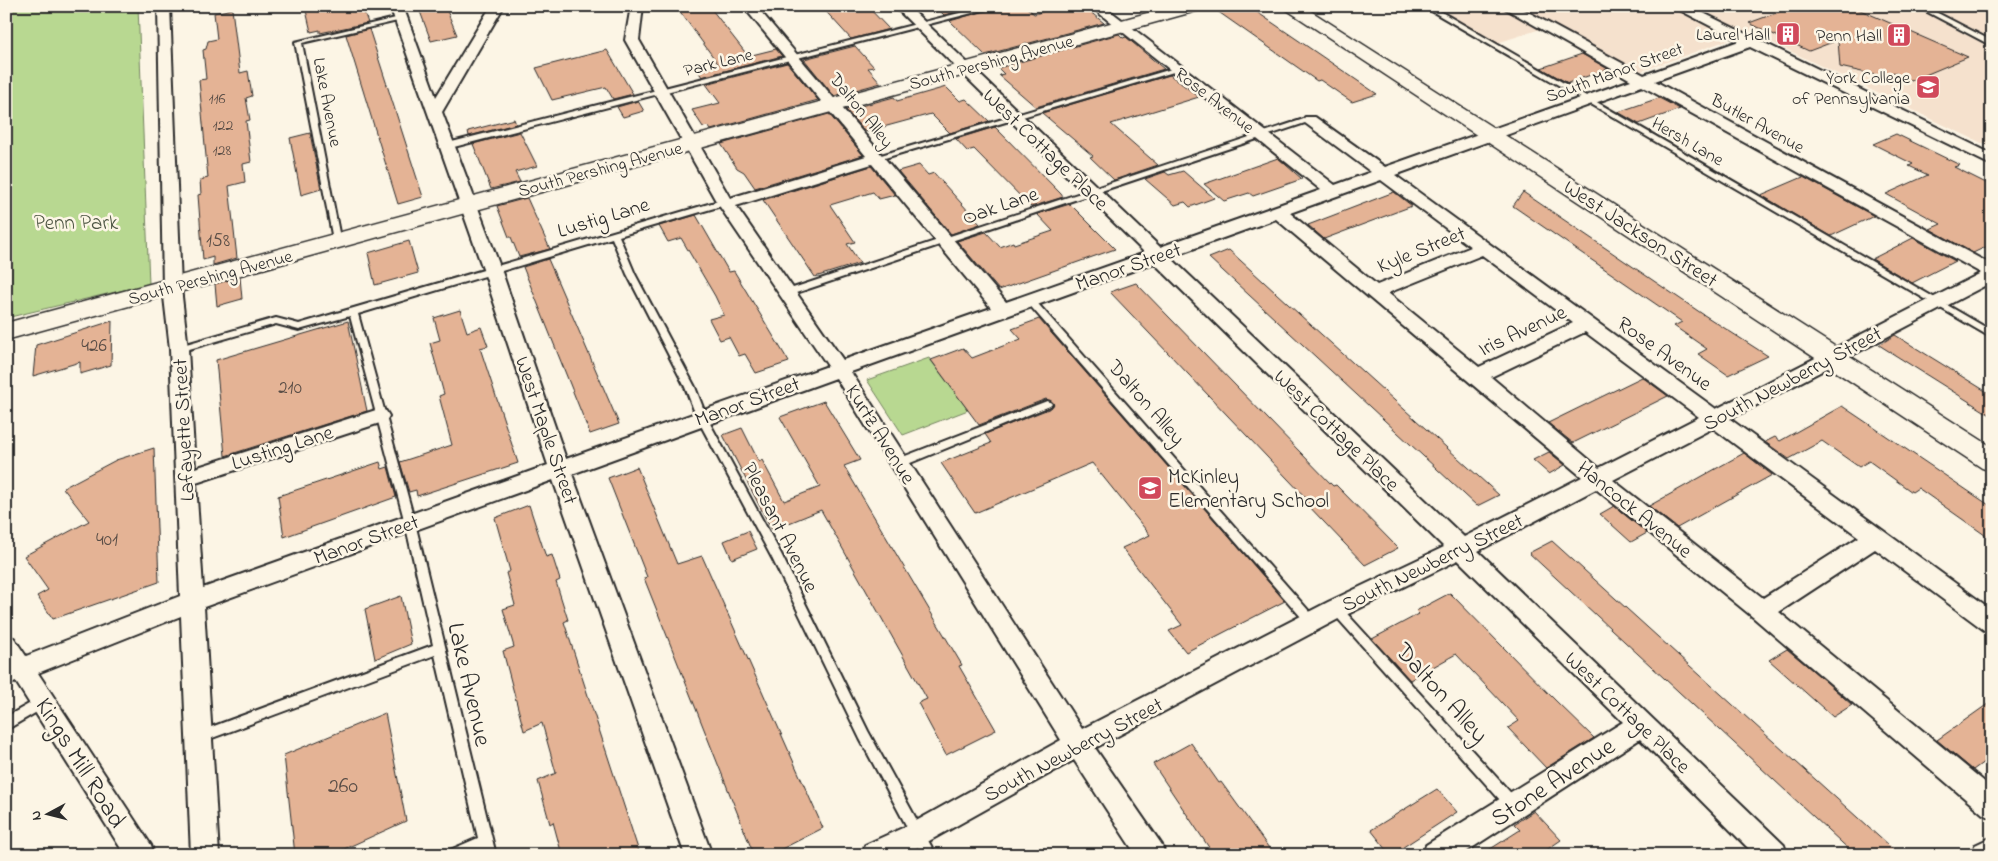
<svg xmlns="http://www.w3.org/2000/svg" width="1998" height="861" font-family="'Indie Flower',sans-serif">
<rect width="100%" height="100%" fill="#fcf5e5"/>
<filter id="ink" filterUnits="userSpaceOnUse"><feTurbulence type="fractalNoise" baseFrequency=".02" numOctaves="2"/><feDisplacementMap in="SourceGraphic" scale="10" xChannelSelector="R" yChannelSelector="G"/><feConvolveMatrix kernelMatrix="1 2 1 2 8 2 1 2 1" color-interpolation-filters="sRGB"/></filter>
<g filter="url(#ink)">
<path fill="#f5e1cd" d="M1448,6H1992V148L1750,32L1639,72L1628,69L1550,26L1494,44L1437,10Z"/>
<path fill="#b8d891" stroke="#72825e" d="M6,6H138L149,284L6,318Z
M929,358L968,410L903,435L867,380Z"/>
<path fill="#e4b395" stroke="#2b2b2b" d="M305,6H362L368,23L320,33V30L311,32Z
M418,6H445L457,35L431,41Z
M676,6H709L748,56L776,49L782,56L702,77L698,71L719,65Z
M821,6H867L889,29L851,39Z
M935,6H978L944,15Z
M1001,6H1025L1034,14L1063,6H1083L1104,23L985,55L950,21Z
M1210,6H1248L1377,94L1352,102L1320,80L1317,81Z
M1795,6H1851L1968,57L1911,81L1893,72V79L1840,67L1838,40L1809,51L1749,23Z
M232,9L240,73L248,71L252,96L246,98L250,120L246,121L251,162L243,164L245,182L229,186L237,258L213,265V257L203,260L198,195L201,194L200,180L208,178L199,80L206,79L203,50L206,49L208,41L217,39L214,13Z
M369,29L423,197L398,204L346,35Z
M1119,34L1123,38L1126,37L1164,69L1036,107L999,75L1004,74L998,68Z
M855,46L874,67L868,68L881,83L834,96L804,59Z
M607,50L633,94L613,99L606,87L552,100L536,68Z
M1582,54L1608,69L1568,83L1541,68Z
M787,63L818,100L711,130L708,126L703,127L692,110L720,103L706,84Z
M1170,75L1199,97L1111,124L1158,165L1114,180L1090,157L1093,156L1042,113Z
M946,87L960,101L966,99L989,121L950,133L931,114L865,132L846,110L894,97L897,101Z
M1659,98L1680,109L1639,124L1618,112Z
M638,101L644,111L623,117L617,107Z
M829,114L863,155L755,188L744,172L737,168L721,144Z
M514,119L516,124L469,136L468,131Z
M995,127L1061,194L1063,197L1031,207L974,149L967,151L956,139Z
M520,132L537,166L515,172L520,182L491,189L473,144Z
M310,133L321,189L301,195L290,138Z
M1896,134L1960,165L1954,167L1992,186V244L1973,253L1930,229L1941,224L1886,194L1928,175L1909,166L1913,164L1873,144Z
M1278,158L1302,179L1253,196L1249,193L1224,201L1204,184Z
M919,165L928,175L934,173L980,224L951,234L898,171Z
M871,166L895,195L879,199L873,192L830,205L855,242L847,244L860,263L815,277L763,200Z
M1183,171L1214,198L1190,207L1185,202L1175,205L1145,179L1165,172L1169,175Z
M1803,177L1874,216L1831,236L1761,195Z
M1394,192L1412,206L1324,239L1308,225Z
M1523,192L1701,313L1768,356L1728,375L1698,354L1707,349L1674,326L1682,322L1513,206Z
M527,198L550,249L519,257L511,237H509L497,206Z
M1070,204L1115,249L999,290L957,241L986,232L1000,247L1013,242L1014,244L1053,231L1037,214Z
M696,215L729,272L734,271L789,362L756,373L745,354L739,356L729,337L720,340L709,319L724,315L715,296L681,238L668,242L659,226Z
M1913,238L1955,261L1912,283L1872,259Z
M409,241L418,273L375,285L368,253Z
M1229,250L1311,325L1499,495L1477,506L1209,258Z
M548,259L619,424L590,434L523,267Z
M240,277L242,299L217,306L215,284Z
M1136,283L1333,486L1336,485L1398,548L1365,565L1303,500L1307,499L1110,292Z
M460,310L467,332L481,327L488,346L480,348L518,463L417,496L416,490L409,492L400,462L452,445L439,396L444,394L430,343L440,340L434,318Z
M1039,319L1285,601L1186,652L1169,631L1182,625L1122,548L1150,535L1092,463L975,513L941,463L991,443L985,434L1051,408L1054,404L1046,399L979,425L931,360L963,348L972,358L1021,339L1012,329Z
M112,321L111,365L80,374V362L33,376L36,345Z
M348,321L367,411L225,456L216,360Z
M1895,335L1992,395V416L1879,345Z
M1642,377L1668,396L1573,443L1548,423Z
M824,401L860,460L844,466L962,665L959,666L996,730L946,755L918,703L927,699L821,510L772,530L723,435L742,428L759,462L762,460L784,501L820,487L780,417Z
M1842,406L1992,507V540L1918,488L1912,492L1869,461L1859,467L1822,441L1789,459L1765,442L1775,437L1780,441Z
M154,448L159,582L53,619L37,596L48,590L24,556L89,521L63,488L116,460Z
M1549,452L1565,465L1549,474L1533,460Z
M1744,453L1772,475L1677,528L1649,506Z
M380,462L382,469L388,467L396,497L284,537L278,496Z
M637,467L677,564L702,556L823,828L770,855H754L644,578L647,577L608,478Z
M529,505L546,557L552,555L560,580L556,582L568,620L564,622L640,855H562L553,822L550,824L538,781L556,773L542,723L524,731L503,651L514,647L503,609L515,605L506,573L510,571L495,518Z
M1614,506L1647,533L1631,542L1600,514Z
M748,531L757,549L732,559L724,541Z
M1552,541L1764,733L1899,855H1855L1529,553Z
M1450,593L1555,700L1594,738L1546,768L1508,728L1519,721L1456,654L1410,680L1372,639L1419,614L1416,611Z
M401,596L411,644L375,659L365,609Z
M1787,649L1824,680L1852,705L1833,717L1769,660Z
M1992,701V756L1973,770L1937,740Z
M385,713L406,821L331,855H295L284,755Z
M1191,743L1219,783L1221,782L1274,855H1214L1153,764Z
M1437,789L1457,812L1391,855L1371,830Z
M1534,811L1561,840L1539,855H1481L1520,830L1514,824Z"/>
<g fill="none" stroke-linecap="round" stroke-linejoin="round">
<defs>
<path id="lane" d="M987,6H999L450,148H447L443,146L444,144Z
M1153,6H1161L1170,14L1165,15Z
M1423,6H1431L1992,331V338Z
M1916,6H1924L1992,41V46Z
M400,17L403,19L402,20L302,43L341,243L337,246L334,245L295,42Z
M1175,68L1177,69V71L878,160H872L871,158Z
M1307,118H1313L1314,120L790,295L787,296L783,293L784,291Z
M722,200H728L729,202L728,204L619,236L635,274L695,387L707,418L781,554L868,731L936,855H922L860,739L772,558L697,418L685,387L627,274L612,238L358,314L415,523L496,855H482L481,850L471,855H448L450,850L478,838L435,655L199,743L195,741L193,737L195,733L433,645L405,523L350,316L299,330L276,324L179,352L176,351L174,349L176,347L276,318L299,324Z
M1029,296L1032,297L1316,619L1318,622L1316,625L1312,627L1308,625L1026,301L1025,299L1026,297Z
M1047,401L1050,402L1052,404L1050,406L903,466H895L894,463L895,460Z
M1336,604L1340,606L1519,802L1521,806L1519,810L1514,812L1509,810L1332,612L1330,609L1332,606Z
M43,696L47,698L49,702L47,706L6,730V717Z"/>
<path id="street" d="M158,6H170L181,288L188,349L195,468L379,409L386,411L389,416L386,421L196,483L203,588L548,465L484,272L390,6H403L436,97L491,6H504L442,112L502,272L566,459L828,366L716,201L625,40L631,6H643L639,40L730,198L866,156L743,6H756L1006,302L1145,253L894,6H908L1160,247L1321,190L1090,6H1104L1335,185L1371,172L1305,123L1303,120L1305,117H1315L1385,167L1631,80L1501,6H1517L1644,75L1739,41L1672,6H1689L1992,154V165L1987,163L1750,47L1655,81L1992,265V282L1730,419L1992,610V633L1984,630L1875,549L1779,612L1992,788V818L1983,814L1754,618L1596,489L1478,551L1784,845L1787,855H1755L1640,739L1461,855H1423L1426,845L1623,722L1458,560L1344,616L1095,748L1162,845L1165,855H1136L1074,760L904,855H862L865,845L909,825L1061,740L836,378L572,474L712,855H685L553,480L204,607L219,855H191L181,616L38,673L151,845L154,855H125L16,682L6,686V635L14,638L26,656L180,596L170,349L163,288ZM1642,86L1981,273L1716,409L1395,175ZM872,164L991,308L843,360L736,206ZM1381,180L1471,247L1377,285L1290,213ZM1276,219L1582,477L1464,537L1170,257ZM1482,255L1573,323L1479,367L1388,293ZM1154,263L1444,547L1328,602L1082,729L851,372ZM1585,332L1699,417L1599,468L1491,377ZM1713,428L1859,537L1763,598L1613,480Z
M1992,837V855H1972L1975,845Z"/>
<path id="secondary" d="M1173,6H1203L1200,10L6,340V323Z
M1281,6H1303L1992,447V471L1982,468Z"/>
</defs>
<use href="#lane" stroke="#2b2b2b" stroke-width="4"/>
<use href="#street" stroke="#2b2b2b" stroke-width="4"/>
<use href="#secondary" stroke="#2b2b2b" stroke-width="3"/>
<use href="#lane" fill="#fcf5e5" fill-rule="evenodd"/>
<use href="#street" fill="#fcf5e5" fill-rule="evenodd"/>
<use href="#secondary" fill="#fcf5e5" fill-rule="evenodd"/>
</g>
</g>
<defs>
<symbol id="building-square" viewBox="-11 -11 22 22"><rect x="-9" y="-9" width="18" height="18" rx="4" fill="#d1495b" stroke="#fcf5e5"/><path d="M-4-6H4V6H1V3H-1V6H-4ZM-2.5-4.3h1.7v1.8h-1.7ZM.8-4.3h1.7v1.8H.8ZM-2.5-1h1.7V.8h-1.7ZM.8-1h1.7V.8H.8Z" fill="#fff"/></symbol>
<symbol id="university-square" viewBox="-11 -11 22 22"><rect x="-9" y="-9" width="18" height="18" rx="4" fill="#d1495b" stroke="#fcf5e5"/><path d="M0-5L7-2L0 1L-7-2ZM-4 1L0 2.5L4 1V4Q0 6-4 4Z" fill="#fff"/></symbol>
<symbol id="school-square" viewBox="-11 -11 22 22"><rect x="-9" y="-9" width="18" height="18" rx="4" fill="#d1495b" stroke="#fcf5e5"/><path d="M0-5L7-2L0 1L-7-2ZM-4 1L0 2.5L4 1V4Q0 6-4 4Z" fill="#fff"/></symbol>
</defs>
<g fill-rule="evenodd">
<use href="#building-square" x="1774" y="20" width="28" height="28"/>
<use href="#building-square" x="1885" y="21" width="28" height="28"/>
<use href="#university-square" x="1914" y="73" width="28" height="28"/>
<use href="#school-square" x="1136" y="474" width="28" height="28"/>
</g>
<g text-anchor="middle" stroke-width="5" stroke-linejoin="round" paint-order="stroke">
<g font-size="16" fill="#594d46">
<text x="217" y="103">116</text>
<text x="223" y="130">122</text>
<text x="222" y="155">128</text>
</g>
<g font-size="18" fill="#2b2b2b" stroke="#fcf5e5" text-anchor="end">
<text x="1770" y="40">Laurel Hall</text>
<text x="1882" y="41">Penn Hall</text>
<text x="1910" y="83">York College<tspan x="1910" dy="21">of Pennsylvania</tspan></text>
</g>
<g font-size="18" fill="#2b2b2b" stroke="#fcf5e5">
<text transform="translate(718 62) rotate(-14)" y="6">Park Lane</text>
<text transform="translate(991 62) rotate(-15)" y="6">South Pershing Avenue</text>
<text transform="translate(1614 72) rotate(-20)" y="6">South Manor Street</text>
<text transform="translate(1215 100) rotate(38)" y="6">Rose Avenue</text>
<text transform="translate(328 102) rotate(79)" y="6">Lake Avenue</text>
<text transform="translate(862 110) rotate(51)" y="6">Dalton Alley</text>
<text transform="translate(1758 123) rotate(29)" y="6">Butler Avenue</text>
<text transform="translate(1688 141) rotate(30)" y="6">Hersh Lane</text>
<text transform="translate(600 169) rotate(-15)" y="6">South Pershing Avenue</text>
<text transform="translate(210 277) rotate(-15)" y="6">South Pershing Avenue</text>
</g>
<g font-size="19" fill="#594d46">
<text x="218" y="246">158</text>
<text x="94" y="351">426</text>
<text x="290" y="393">210</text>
<text x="107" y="545">401</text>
</g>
<g font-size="21" fill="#2b2b2b" stroke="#fcf5e5">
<text transform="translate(1046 149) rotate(44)" y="7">West Cottage Place</text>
<text transform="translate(1000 205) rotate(-19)" y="7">Oak Lane</text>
<text transform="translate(603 217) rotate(-17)" y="7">Lustig Lane</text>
<text transform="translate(1641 233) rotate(33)" y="7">West Jackson Street</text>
<text transform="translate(1421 249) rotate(-22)" y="7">Kyle Street</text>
<text transform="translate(1128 266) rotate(-19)" y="7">Manor Street</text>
<text transform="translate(1522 330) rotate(-25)" y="7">Iris Avenue</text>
<text transform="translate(1665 353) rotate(36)" y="7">Rose Avenue</text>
<text transform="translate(1792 378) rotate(-28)" y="7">South Newberry Street</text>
<text transform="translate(747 401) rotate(-20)" y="7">Manor Street</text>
<text transform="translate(1147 402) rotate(49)" y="7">Dalton Alley</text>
<text transform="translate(183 430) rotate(-93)" y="7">Lafayette Street</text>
<text transform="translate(547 430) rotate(71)" y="7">West Maple Street</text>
<text transform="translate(1337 430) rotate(44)" y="7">West Cottage Place</text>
<text transform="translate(881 434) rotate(58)" y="7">Kurtz Avenue</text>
<text transform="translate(282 447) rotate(-18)" y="7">Lusting Lane</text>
<text transform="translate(1635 509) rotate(39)" y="7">Hancock Avenue</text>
<text transform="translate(781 527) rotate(63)" y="7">Pleasant Avenue</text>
<text transform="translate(366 539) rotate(-20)" y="7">Manor Street</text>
<text transform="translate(1432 562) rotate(-26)" y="7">South Newberry Street</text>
<text transform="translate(1628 712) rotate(44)" y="7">West Cottage Place</text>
<text transform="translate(1073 749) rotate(-28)" y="7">South Newberry Street</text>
</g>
<g font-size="21" fill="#4e5644" stroke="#fcf5e5">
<text x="76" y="229">Penn Park</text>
</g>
<g font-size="21" fill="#2b2b2b" stroke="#fcf5e5" text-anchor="start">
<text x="1168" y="483">McKinley<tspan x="1168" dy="24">Elementary School</tspan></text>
</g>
<g font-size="22" fill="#594d46">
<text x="343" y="792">260</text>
</g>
<g font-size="25" fill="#2b2b2b" stroke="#fcf5e5">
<text transform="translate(471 684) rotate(77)" y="9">Lake Avenue</text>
<text transform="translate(1443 692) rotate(48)" y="9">Dalton Alley</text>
<text transform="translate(82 762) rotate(58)" y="9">Kings Mill Road</text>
<text transform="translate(1552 781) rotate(-33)" y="9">Stone Avenue</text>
</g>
</g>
<rect width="1998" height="861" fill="none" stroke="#fcf5e5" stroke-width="25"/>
<rect x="12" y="12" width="1973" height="836" fill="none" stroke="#2b2b2b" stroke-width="2" filter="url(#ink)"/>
<g transform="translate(48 814) rotate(263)" stroke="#fcf5e5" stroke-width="4" paint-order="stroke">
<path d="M0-4L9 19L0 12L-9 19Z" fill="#2b2b2b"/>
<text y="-8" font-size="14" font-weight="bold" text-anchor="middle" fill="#2b2b2b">N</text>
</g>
</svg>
